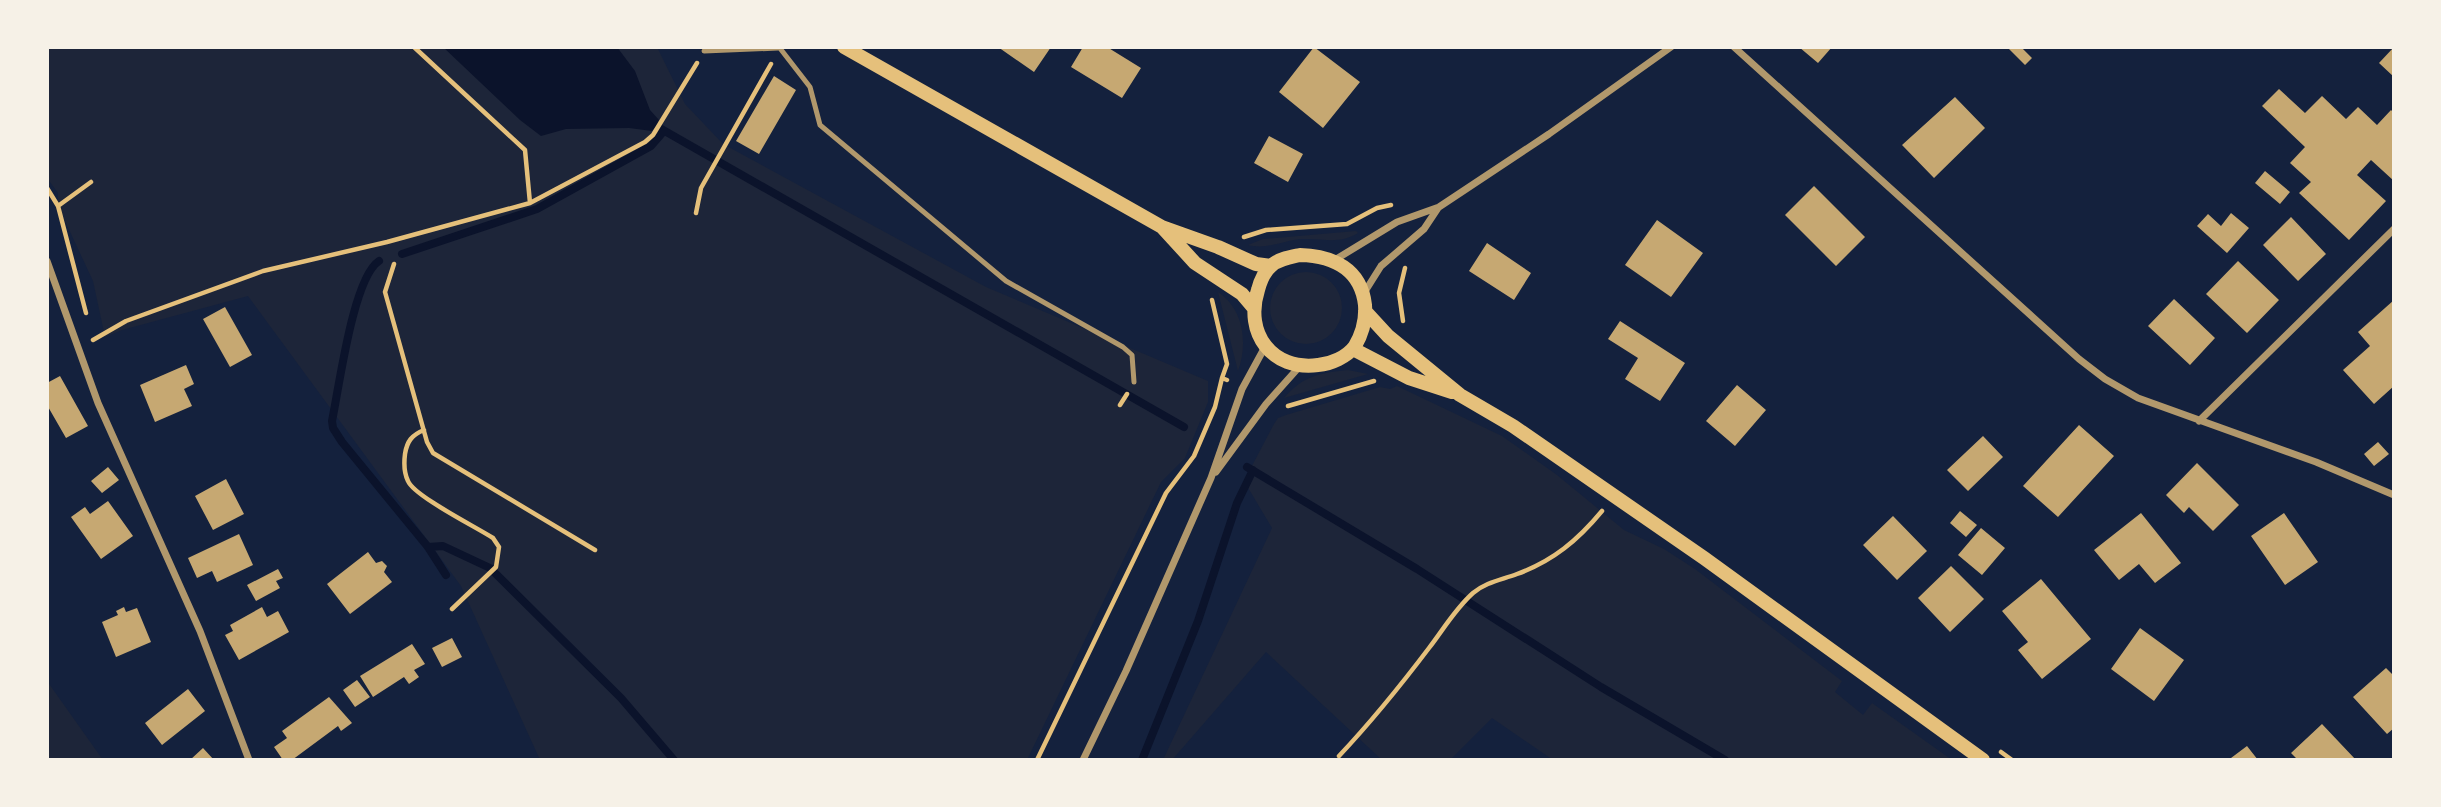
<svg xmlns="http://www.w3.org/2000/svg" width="2441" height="807" font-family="'Sofia Sans Condensed',sans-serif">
<rect width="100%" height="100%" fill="#14213d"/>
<path fill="#1d2539" d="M47,47H657L685,104L723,144L986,287L1208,381V402L1185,458L1161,482L1027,760H540L461,586L248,296L122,330L105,337L93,281L58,206V193L47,178Z
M1356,231L1358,233C1338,245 1324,238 1303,239C1283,240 1268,250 1248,245L1263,239Z
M1270 308a36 36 0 1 1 72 0a36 36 0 1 1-72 0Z
M1218,292C1244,309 1248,344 1238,371Z
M1348,370L1368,374L1284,398C1303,376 1319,373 1348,370Z
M1397,386L1502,436L1557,475L1624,530L1664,549L1695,569L1842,681L1835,692L1863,715L1872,703L1952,760H1553L1492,718L1450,760H1382L1266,652L1172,760H1163L1272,528L1244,481L1274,424L1278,418L1286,415L1380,387L1390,389Z
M47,681L103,760H47Z"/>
<path fill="#0b132b" d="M443,47H617L635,71L650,110L659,120L652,131L629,128L566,129L541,136L520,120Z"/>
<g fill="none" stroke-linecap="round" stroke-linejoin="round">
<path stroke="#0b132b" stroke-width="8" d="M656,126L1184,427
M402,254L537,209L651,146L664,131
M379,261C353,278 339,388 332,421L333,428L342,442L428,547L446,575
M1247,467L1417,569L1601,687L1725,760
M428,547L443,546L490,568L621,698L674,760
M1142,760L1198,621L1237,503L1253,470"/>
</g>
<path fill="#c6a872" d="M998,47H1051L1034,72Z
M1083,47H1107L1141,68L1122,98L1071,67Z
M1314,47L1360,82L1323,128L1279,92Z
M1799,47H1832L1818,63Z
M2007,47H2021L2032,58L2025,65Z
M2394,47V77L2379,63Z
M774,76L796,90L759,154L736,141Z
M2279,89L2305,113L2322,96L2346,119L2358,107L2377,125L2391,110L2394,113V181L2371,160L2357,175L2386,201L2349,240L2299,193L2311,182L2290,163L2305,147L2262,106Z
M1955,97L1985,128L1934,178L1902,145Z
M1269,136L1303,154L1288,182L1254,163Z
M2265,171L2290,192L2280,204L2255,183Z
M1814,186L1865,237L1836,266L1785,215Z
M2231,213L2249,228L2227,253L2197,226L2208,214L2221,226Z
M2291,217L2326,254L2298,281L2263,245Z
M1657,220L1703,253L1671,297L1625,265Z
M1487,243L1531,273L1514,300L1469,271Z
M2238,261L2279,300L2247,333L2206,294Z
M2174,299L2215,338L2190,365L2148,326Z
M2394,300V386L2374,404L2343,370L2370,346L2358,332Z
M225,307L252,355L230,367L203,319Z
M1620,321L1685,363L1660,401L1625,379L1638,358L1608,339Z
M186,365L194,384L184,389L192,406L155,422L140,385Z
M60,376L88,426L66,438L47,405V383Z
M1737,385L1766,410L1735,446L1706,421Z
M2079,425L2114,456L2058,517L2023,486Z
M1983,436L2003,457L1968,491L1947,470Z
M2378,442L2389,454L2374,466L2364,454Z
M2197,463L2239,505L2213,531L2189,507L2184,513L2166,495Z
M108,467L119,480L102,493L91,481Z
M226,479L244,514L213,530L195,496Z
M108,501L133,536L101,559L71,517L85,507L90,514Z
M1960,511L1977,525L1966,537L1950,523Z
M2141,513L2181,563L2155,583L2139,564L2119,580L2094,550Z
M2284,513L2318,562L2285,585L2251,536Z
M1893,516L1927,551L1897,580L1863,545Z
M1981,528L2005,548L1982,575L1958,555Z
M239,534L253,565L217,582L212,571L197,578L188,558Z
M368,552L376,563L382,561L387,566L384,572L392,582L350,614L327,584Z
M1951,566L1984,599L1950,632L1918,598Z
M278,569L283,578L276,581L280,588L256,601L247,585Z
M2041,579L2091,639L2042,679L2018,650L2028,642L2002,611Z
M124,607L126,612L137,608L151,642L116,657L102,622L118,615L116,611Z
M262,607L267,617L278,611L289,632L239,660L225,635L233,631L230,625Z
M2140,628L2184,660L2154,701L2111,669Z
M452,638L462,657L442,667L432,648Z
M412,644L425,664L414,670L419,677L409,684L404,677L373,697L360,676Z
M2386,668L2394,676V728L2387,734L2353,697Z
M357,680L370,697L355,707L343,690Z
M188,689L205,711L162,745L145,723Z
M329,697L352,723L341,731L338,726L292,760H283L274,747L287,738L282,731Z
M2322,724L2356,760H2298L2291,753Z
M2247,746L2258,760H2232L2231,758Z
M203,748L214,760H190Z"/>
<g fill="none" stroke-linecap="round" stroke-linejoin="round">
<path stroke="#e5c07b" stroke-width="4.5" d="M414,47L525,150L530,203
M47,188L58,206L86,313
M58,206L91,182
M696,213L701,188L771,64
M1244,237L1266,230L1347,224L1377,208L1391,205
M394,264L385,292L427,442L433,453L595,550
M1212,300L1227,364L1222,378L1227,380
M1403,321L1399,293L1405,268
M93,340L126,321L263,271L387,242L530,203L645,142L653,135L697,63
M1120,405L1127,394
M1288,406L1374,381
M424,430C412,435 407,441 405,454C404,462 404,473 408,481C414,496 476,527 493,538L499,547L496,567L452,609
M2001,752L2012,760
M1339,756C1371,722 1401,685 1429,648C1443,630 1455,609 1473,593C1486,582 1501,580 1517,574C1553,561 1578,540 1602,511
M1037,760L1166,493L1194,456L1215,407L1222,378"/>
<path stroke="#b1986c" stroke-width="5" d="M779,47L810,87L820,125L1006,281L1123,347L1132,355L1134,382
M704,51L778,48"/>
<path stroke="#b1986c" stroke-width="7" d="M1734,47L2079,359L2105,379L2138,398L2316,462L2394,495
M47,261L98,403L200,631L249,760
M1333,261L1397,222L1439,207L1549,134L1671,47
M1364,293L1381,266L1424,229L1438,208
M2199,421L2394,229
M1216,472L1266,404L1300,366
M1083,760L1126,671L1211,478L1242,389L1266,345"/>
<path stroke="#e5c07b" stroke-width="14" d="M844,47L1162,227L1218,247L1256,264L1271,266
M1163,228L1195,263L1242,294L1253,307
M1300,255C1333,256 1361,269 1365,305C1366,319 1362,334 1355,346C1347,357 1331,364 1318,365C1272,371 1244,333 1258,290C1260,282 1264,272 1271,266C1278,259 1291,257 1300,255Z
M1365,311L1388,336L1460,395L1513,426L1704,558L1983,760
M1353,349L1409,378L1452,392"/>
</g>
<rect width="2441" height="807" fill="none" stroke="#f6f1e7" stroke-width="98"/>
</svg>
